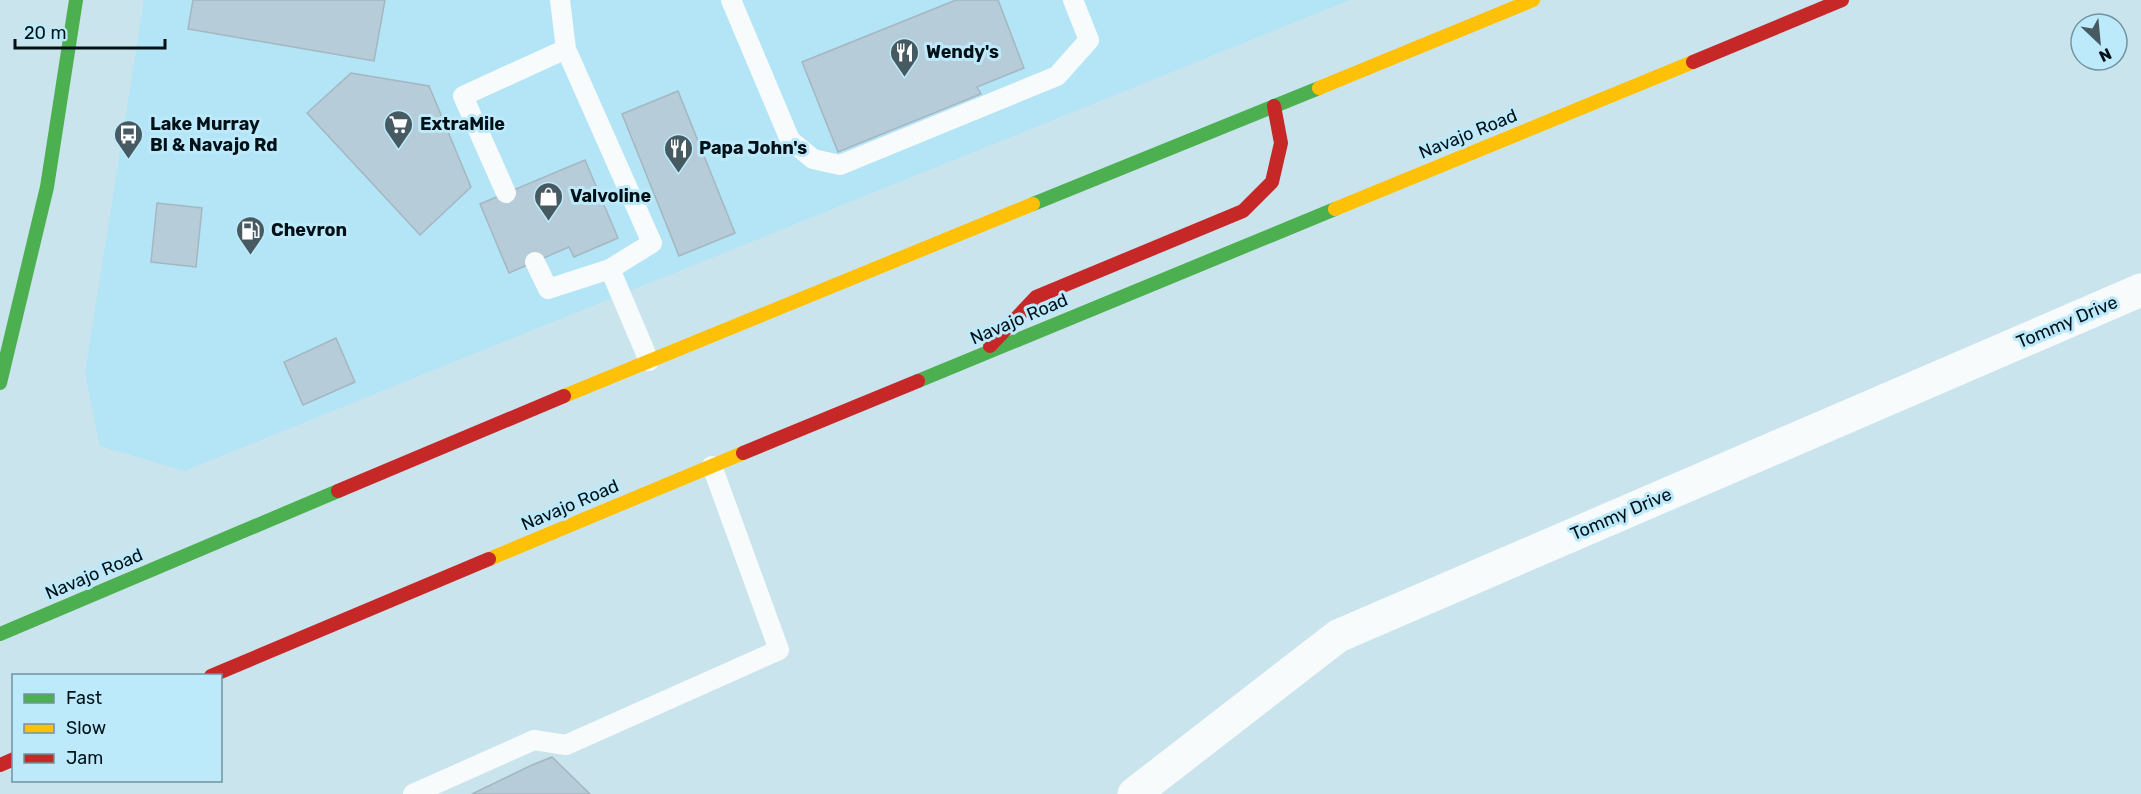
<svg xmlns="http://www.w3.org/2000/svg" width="2141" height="794" font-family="Rubik,sans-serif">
<rect width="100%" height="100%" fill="#cae4ed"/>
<path fill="#b3e5f6" d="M144,0H1350L184,471L100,446L85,373Z"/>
<path fill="#b6ccd8" stroke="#a4b7c1" stroke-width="1.5" d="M193,0H385L374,61L188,29Z
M956,0H998L1024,68L977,87L981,94L838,152L802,62Z
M351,73L429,86L471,187L420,235L307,113Z
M678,91L735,233L679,256L622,114Z
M585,160L618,238L574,257L569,247L509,273L480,204Z
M157,203L202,208L196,267L151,262Z
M336,338L355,382L303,405L284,362Z
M552,757L590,794H472L532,765Z"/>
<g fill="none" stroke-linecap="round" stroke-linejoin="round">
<path stroke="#f7fbfc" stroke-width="20" d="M560,0L566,49
M731,0L790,140L813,159L840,165L1057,76L1089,40L1073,0
M506,193L463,96L566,49L652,243L610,269L649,361
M535,262L548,289L610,269
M413,794L534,740L566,745L779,650L712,466"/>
<path stroke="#f7fbfc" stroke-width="33" d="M1134,794L1338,636L2141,290"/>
<path stroke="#4caf50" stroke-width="14" d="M1033,204L1319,88
M918,381L1335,209
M0,383L47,187L76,0
M0,634L338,491"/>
<path stroke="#ffc107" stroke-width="14" d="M1319,88L1533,0
M1335,209L1693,62
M564,396L1033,204
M489,559L743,453"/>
<path stroke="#c62828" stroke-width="14" d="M1693,62L1842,0
M990,346L1036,297L1243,211L1272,182L1281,143L1274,106
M743,453L918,381
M338,491L564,396
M211,676L489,559
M0,765L14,759"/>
</g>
<defs>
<symbol id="restaurant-pin" viewBox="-11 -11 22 30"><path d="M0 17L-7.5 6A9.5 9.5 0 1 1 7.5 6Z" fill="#475a62" stroke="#bceafb"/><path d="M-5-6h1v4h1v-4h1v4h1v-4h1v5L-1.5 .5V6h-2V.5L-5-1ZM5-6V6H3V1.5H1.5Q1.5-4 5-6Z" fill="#fff"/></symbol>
<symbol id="supermarket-pin" viewBox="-11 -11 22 30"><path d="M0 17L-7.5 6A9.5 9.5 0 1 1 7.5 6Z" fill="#475a62" stroke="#bceafb"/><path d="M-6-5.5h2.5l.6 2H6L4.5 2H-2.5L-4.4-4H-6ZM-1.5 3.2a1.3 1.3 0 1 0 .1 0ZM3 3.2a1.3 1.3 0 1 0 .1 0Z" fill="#fff"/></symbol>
<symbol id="bus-pin" viewBox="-11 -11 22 30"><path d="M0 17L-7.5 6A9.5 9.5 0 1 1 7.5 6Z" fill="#475a62" stroke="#bceafb"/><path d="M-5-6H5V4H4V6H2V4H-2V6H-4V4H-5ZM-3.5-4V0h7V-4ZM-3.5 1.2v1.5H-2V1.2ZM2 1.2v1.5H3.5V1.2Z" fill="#fff"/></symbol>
<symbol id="shop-pin" viewBox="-11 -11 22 30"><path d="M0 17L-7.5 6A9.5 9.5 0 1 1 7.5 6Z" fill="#475a62" stroke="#bceafb"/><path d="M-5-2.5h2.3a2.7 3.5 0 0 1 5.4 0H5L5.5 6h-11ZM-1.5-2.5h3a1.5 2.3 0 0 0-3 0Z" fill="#fff"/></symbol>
<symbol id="fuel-pin" viewBox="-11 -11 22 30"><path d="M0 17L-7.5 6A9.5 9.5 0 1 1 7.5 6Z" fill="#475a62" stroke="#bceafb"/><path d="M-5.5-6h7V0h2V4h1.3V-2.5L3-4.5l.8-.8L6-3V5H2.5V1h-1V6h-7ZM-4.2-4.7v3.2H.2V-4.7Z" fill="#fff"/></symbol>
</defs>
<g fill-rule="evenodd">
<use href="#restaurant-pin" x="888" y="36" width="33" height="45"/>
<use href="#supermarket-pin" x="382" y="108" width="33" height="45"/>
<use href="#bus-pin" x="112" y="118" width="33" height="45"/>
<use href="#restaurant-pin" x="662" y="132" width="33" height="45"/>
<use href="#shop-pin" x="532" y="180" width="33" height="45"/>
<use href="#fuel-pin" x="234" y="214" width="33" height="45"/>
</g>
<g text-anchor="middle" stroke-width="6" stroke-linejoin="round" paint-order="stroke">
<g font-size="18" font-weight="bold" fill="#001017" stroke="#bceafb" text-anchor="start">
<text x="926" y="58">Wendy's</text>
<text x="150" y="130">Lake Murray<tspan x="150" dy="21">Bl &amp; Navajo Rd</tspan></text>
<text x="420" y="130">ExtraMile</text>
<text x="699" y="154">Papa John's</text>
<text x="570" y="202">Valvoline</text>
<text x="271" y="236">Chevron</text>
</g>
<g font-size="18" fill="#001017" stroke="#bceafb">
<text transform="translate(1468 134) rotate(-22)" y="6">Navajo Road</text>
<text transform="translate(1019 319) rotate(-23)" y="6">Navajo Road</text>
<text transform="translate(2067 322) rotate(-23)" y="6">Tommy Drive</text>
<text transform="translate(570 505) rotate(-23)" y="6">Navajo Road</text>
<text transform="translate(1621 514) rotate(-23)" y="6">Tommy Drive</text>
<text transform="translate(94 574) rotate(-23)" y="6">Navajo Road</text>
</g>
</g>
<rect x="12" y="674" width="210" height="108" fill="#bceafb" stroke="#7193a0" stroke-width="1.5"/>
<rect x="24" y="694" width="30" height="9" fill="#4caf50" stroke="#7193a0" stroke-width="1.5"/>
<text x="66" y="704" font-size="18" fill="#001017">Fast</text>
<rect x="24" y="724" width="30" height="9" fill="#ffc107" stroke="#7193a0" stroke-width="1.5"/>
<text x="66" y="734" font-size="18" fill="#001017">Slow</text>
<rect x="24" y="754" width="30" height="9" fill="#c62828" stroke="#7193a0" stroke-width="1.5"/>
<text x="66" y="764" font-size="18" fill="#001017">Jam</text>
<g transform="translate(2099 42) rotate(154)"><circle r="28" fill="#bceafb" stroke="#7193a0" stroke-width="1.5"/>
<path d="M0-4.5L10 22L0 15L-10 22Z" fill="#475a62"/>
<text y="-9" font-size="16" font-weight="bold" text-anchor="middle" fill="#001017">N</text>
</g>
<path d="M15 39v9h150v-9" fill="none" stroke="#001017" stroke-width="3"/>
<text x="24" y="39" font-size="18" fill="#001017" stroke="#bceafb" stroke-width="4.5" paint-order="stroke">20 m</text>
</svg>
